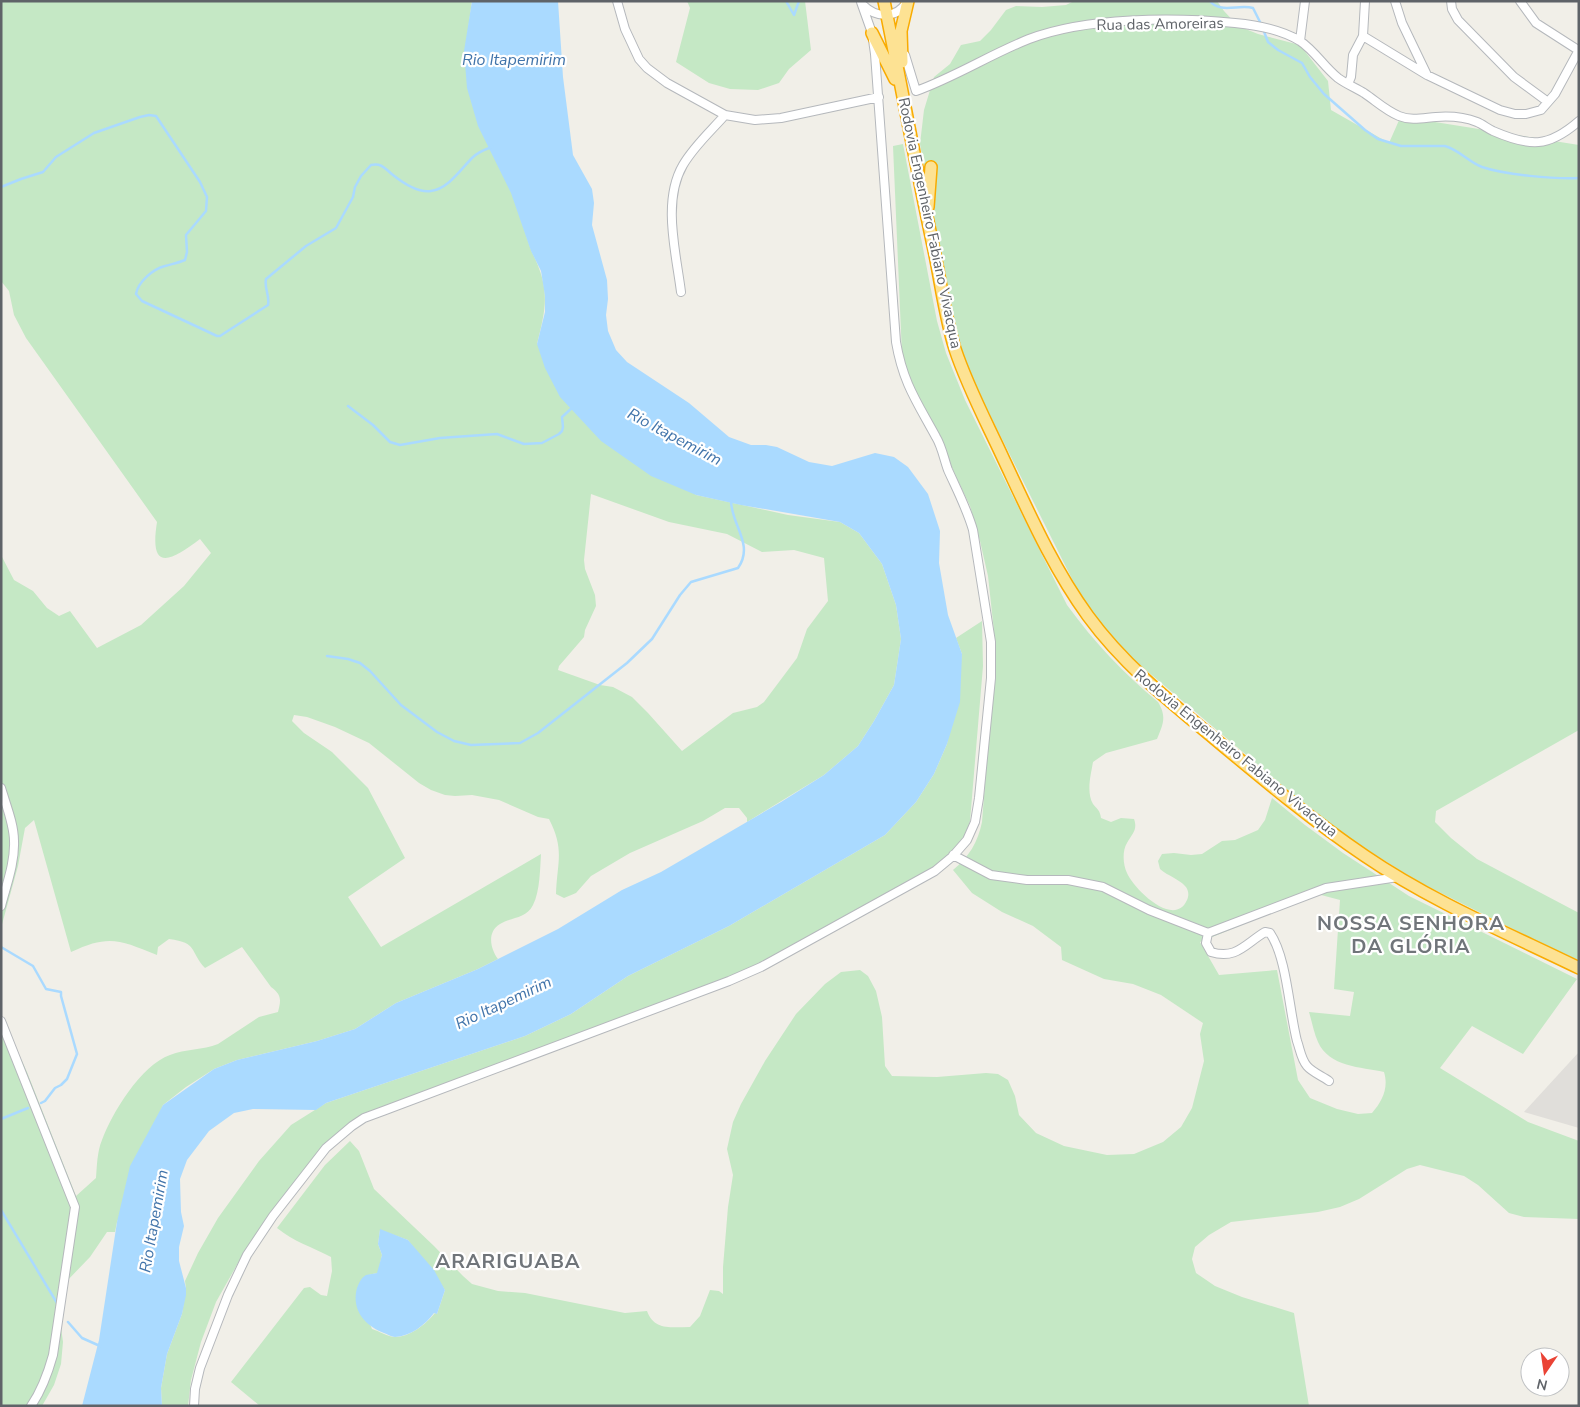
<svg xmlns="http://www.w3.org/2000/svg" width="1580" height="1407" font-family="'Nunito Sans',sans-serif">
<rect width="100%" height="100%" fill="#f1efe8"/>
<path fill="#e0deda" d="M1579,1052V1128L1524,1112Z"/>
<path fill="#c5e8c5" fill-rule="evenodd" d="M1,1H472L465,51L531,250C550,288 547,305 537,344L696,495L788,515L840,522L859,533L882,564L896,605L901,639L894,685L874,721L858,746L824,775L747,822V818L739,808H725L703,821L630,853L591,876L576,893L564,898L556,894C557,862 565,850 549,819L538,817L499,800L472,795L455,796L445,795L431,790L419,783L369,743L335,727L307,717L294,715L292,721L304,733L332,752L368,788L405,858L348,897L381,947L541,854C540,869 540,891 533,905C526,919 511,917 500,924C487,932 490,948 498,959L478,969L396,1003L355,1029L317,1041L237,1060L214,1069L186,1087L163,1105L117,1222L115,1232H107L90,1257L64,1284L57,1298L63,1342L61,1364L54,1385L42,1406H1V1015L27,1072L76,1196L96,1178C97,1166 97,1152 102,1140C112,1113 141,1065 170,1055C185,1049 203,1050 218,1044L259,1017L278,1012C281,1000 282,995 271,987L242,947L205,968C189,951 199,943 169,939L158,947L157,955C120,940 109,934 71,952L34,820L25,828L18,866L1,928V555L14,580L33,591L47,608L59,616L70,611L97,648L141,625L184,586L211,553L200,539C170,562 149,572 157,522L26,338L14,315L9,291L1,281ZM591,494L669,522L727,534L762,552L794,550L824,558L828,601L807,629L797,658L764,702L757,707L733,713L682,751L648,713L632,697L613,687L600,685L558,670L559,666L584,637L585,630L596,606L595,595L585,569L584,560Z
M687,1H805L811,50L789,69L779,83L758,90L730,89L709,83L676,62L690,8Z
M1074,1H1217L1224,11L1238,26L1258,34L1300,45L1328,81L1331,110L1389,143L1400,118L1416,119L1579,145V730L1436,811L1435,822L1451,838L1477,859L1579,913V962L1417,881L1355,842L1315,813L1134,660L1109,633L1081,597L979,393L965,359L952,317L920,144L924,110L934,77L950,64L961,45L980,41L991,30L1006,10L1016,6L1042,7L1066,5Z
M903,144L937,321L946,353L965,400L1067,605C1094,642 1123,673 1158,702C1167,717 1163,724 1157,739L1106,753L1093,762C1091,774 1086,792 1093,804C1097,809 1100,810 1101,818L1111,822L1121,818L1134,819C1138,830 1132,834 1127,843C1122,851 1123,865 1127,873C1133,888 1174,929 1187,900C1189,896 1189,890 1185,886C1179,879 1168,876 1160,869L1158,861L1162,854L1174,853L1191,855L1202,854L1222,841L1235,840L1258,830L1265,820L1272,798L1305,825L1343,853L1409,896L1577,979L1523,1054L1472,1026L1440,1068L1528,1122L1579,1141V1219L1524,1217L1509,1213L1478,1185L1464,1176L1420,1165L1407,1169L1359,1199L1340,1207L1318,1212L1231,1222L1209,1235L1195,1247L1192,1259L1196,1273L1215,1286L1242,1297L1294,1313L1309,1406H260L231,1382L304,1288L310,1287L321,1295L327,1296L332,1271L331,1257C312,1247 294,1242 277,1228L325,1165L350,1141L359,1151L374,1189L434,1246L463,1276L472,1284L498,1291L525,1293L625,1313L647,1311C654,1331 672,1327 690,1327L700,1316L710,1290L719,1291L723,1294V1267L728,1207L733,1175L727,1149L733,1122L741,1104L765,1061L796,1014L825,984L841,972L860,970L868,976L876,991L882,1017L885,1066L892,1076L937,1077L986,1073L998,1074L1008,1080L1015,1096L1019,1115L1036,1133L1064,1146L1107,1155L1134,1154L1163,1142L1181,1127L1192,1108L1204,1061L1200,1034L1203,1023L1161,995L1133,984L1104,979L1062,960L1061,947L1033,926L1002,912L972,893L953,870C969,857 978,842 982,822L994,667V631L988,576L980,541L970,506L921,402L911,384L902,355L893,146ZM1306,891L1340,900L1334,989L1354,992L1350,1016L1309,1012C1312,1022 1314,1033 1318,1042C1329,1067 1361,1067 1384,1072C1389,1088 1382,1102 1372,1113L1358,1114L1337,1109L1310,1098L1298,1080L1277,970L1219,975L1200,942L1264,916ZM380,1230L408,1240L445,1290L437,1314L435,1313C425,1325 410,1337 395,1337C388,1337 379,1331 372,1329L357,1291C361,1278 365,1275 378,1273L382,1255L378,1244Z
M982,621L983,666L970,821L964,840L947,860L743,972L369,1116L309,1166L238,1263L216,1302L201,1342L191,1380L188,1406H162L161,1388L167,1354L182,1314L186,1288L185,1281L198,1253L218,1218L259,1161L291,1125L326,1103L525,1036L571,1014L628,976L729,926L885,835L916,802L934,774L947,744L962,654L956,638Z"/>
<path fill="#aadaff" d="M472,1H558L563,77L573,155L592,189L594,203L592,225L607,280L608,299L606,315L608,331L616,350L627,362L689,403L729,437L751,445H766L777,447L809,462L832,466L875,453L894,457L908,467L928,494L940,531L939,563L948,615L962,654L960,702L947,744L934,774L916,802L885,835L729,926L628,976L571,1014L525,1036L326,1103L316,1110L253,1109L234,1113L209,1131L187,1160L180,1179L181,1212L184,1226L179,1247V1261L186,1288V1295L182,1314L167,1354L161,1388L162,1406H82L99,1340L117,1222L130,1166L163,1105L214,1069L237,1060L317,1041L355,1029L396,1003L478,969L558,929L622,890L661,872L781,802L824,775L858,746L874,721L894,685L901,639L896,605L882,564L859,533L840,522L741,505L696,495L651,476L601,441L560,397L545,368L537,344L545,312V296L541,271L531,251L511,193L478,126L467,88L464,51Z
M380,1229L408,1240L434,1270L445,1290L437,1314L434,1313C425,1325 411,1336 395,1337C392,1337 387,1334 384,1333C365,1326 351,1310 357,1288C359,1283 361,1278 366,1275C369,1274 374,1274 377,1273L382,1255L378,1244Z"/>
<g fill="none" stroke-linecap="round" stroke-linejoin="round">
<path stroke="#aadaff" stroke-width="2.5" d="M786,1L794,15L799,1
M1210,1C1220,14 1239,4 1253,8L1261,24
M1263,29L1268,42L1278,50L1302,63L1310,77L1324,94L1365,130L1378,139L1401,146H1445C1459,150 1469,162 1482,167C1506,175 1553,179 1579,178
M1,187L21,179L43,172L56,157L94,133L140,117L149,115L156,116L200,182L207,197L206,211L186,235L187,252L185,260C178,263 172,264 165,266C153,269 138,282 136,294L142,301L217,336H220L268,305C270,296 264,288 266,279L306,246L336,228L353,197L355,187L361,176L371,165C383,163 385,169 393,175C403,183 418,193 431,191C448,189 461,169 472,158C477,153 486,149 492,147
M348,406L373,425L390,442L400,445L440,438L497,434L524,444L542,443L559,434L562,431L563,427L562,417L573,407
M327,656L348,659L360,663L370,671L401,705L437,732L454,741L471,745L520,743L538,733L627,663L652,639L680,595L691,582L738,568C755,544 730,524 731,499
M1,947L33,966L46,989L61,992V996L77,1054L67,1079L61,1085L55,1088L45,1101L41,1103
M1,1119L28,1108
M1,1210L57,1303
M68,1322L82,1338L100,1346"/>
<defs>
<path id="minor" d="M617,1L625,29L639,59L647,68L667,83L725,115L755,120L781,118L879,97
M1395,1L1402,23L1427,75
M1451,1L1452,9L1458,20L1514,77L1548,102
M1520,1L1536,23L1578,50
M863,5C876,18 896,19 906,3
M1363,36L1427,75L1500,110L1515,114H1526L1541,110L1555,94L1579,50
M1300,41L1305,1
M905,55L916,91C955,77 991,54 1029,39C1087,17 1174,17 1235,23C1256,25 1282,30 1300,41C1315,51 1324,67 1338,78C1346,84 1356,88 1364,93C1376,101 1385,110 1399,116C1411,121 1423,118 1436,117C1449,116 1464,117 1477,122C1482,124 1487,128 1493,131C1530,147 1548,148 1579,121
M1348,84L1351,77L1353,55L1363,36L1365,1
M681,292C676,252 662,201 683,165C694,146 711,131 725,115
M1,788C6,805 14,824 14,841C15,863 6,886 1,906
M953,855L991,875L1027,880H1068L1103,887L1149,910L1208,933
M1,1021L75,1207L53,1355C48,1373 42,1390 31,1406
M1329,1081C1322,1076 1312,1072 1307,1066C1301,1059 1300,1049 1297,1041C1289,1010 1287,958 1270,933L1265,932C1245,944 1236,960 1211,952L1206,943L1208,933L1326,888L1398,877
M194,1406L195,1389L200,1368L228,1295L247,1255L273,1216L326,1148L352,1126L364,1118L383,1111L729,981L761,967L935,871L953,856L967,840L975,822L979,798L991,678V642L973,530C967,509 957,490 948,470C944,459 942,447 936,437C917,402 903,383 896,342L875,54L872,33L861,2"/>
<path id="highway" d="M884,1C901,84 916,167 934,250C941,283 945,317 955,349C968,388 987,423 1004,460C1029,513 1053,568 1088,616C1123,664 1169,701 1215,739C1264,780 1313,821 1365,856C1431,901 1507,933 1579,968
M872,33L895,79
M902,62L901,31L908,1
M928,207L931,167"/>
</defs>
<use href="#minor" stroke="#b5b8bc" stroke-width="10"/>
<use href="#highway" stroke="#f9ab00" stroke-width="14"/>
<use href="#minor" stroke="#fff" stroke-width="8"/>
<use href="#highway" stroke="#fde293" stroke-width="11"/>
</g>
<g text-anchor="middle" stroke-width="4.5" stroke-linejoin="round" paint-order="stroke">
<g font-size="15" fill="#5f6368" stroke="#fff">
<text transform="translate(1160 24) rotate(-1)" y="5">Rua das Amoreiras</text>
<text transform="translate(930 223) rotate(78)" y="5">Rodovia Engenheiro Fabiano Vivacqua</text>
<text transform="translate(1236 753) rotate(39)" y="5">Rodovia Engenheiro Fabiano Vivacqua</text>
</g>
<g font-size="16" font-style="italic" fill="#4174aa" stroke="#fff">
<text x="514" y="65">Rio Itapemirim</text>
<text transform="translate(675 436) rotate(28)" y="6">Rio Itapemirim</text>
<text transform="translate(503 1002) rotate(-25)" y="6">Rio Itapemirim</text>
<text transform="translate(153 1221) rotate(-80)" y="6">Rio Itapemirim</text>
</g>
<g font-size="20" font-weight="bold" letter-spacing="1" fill="#70757a" stroke="#fff">
<text x="1411" y="930">NOSSA SENHORA<tspan x="1411" dy="23">DA GLÓRIA</tspan></text>
<text x="508" y="1268">ARARIGUABA</text>
</g>
</g>
<rect width="1580" height="1407" fill="none" stroke="#5f6368" stroke-width="5"/>
<g transform="translate(1545 1372) rotate(193)"><circle r="24" fill="#ffffff" stroke="#bfc1c3"/>
<path d="M0-4L9 19L0 12L-9 19Z" fill="#ea4335"/>
<text y="-8" font-size="14" font-weight="bold" text-anchor="middle" fill="#5f6368">N</text>
</g>
</svg>
